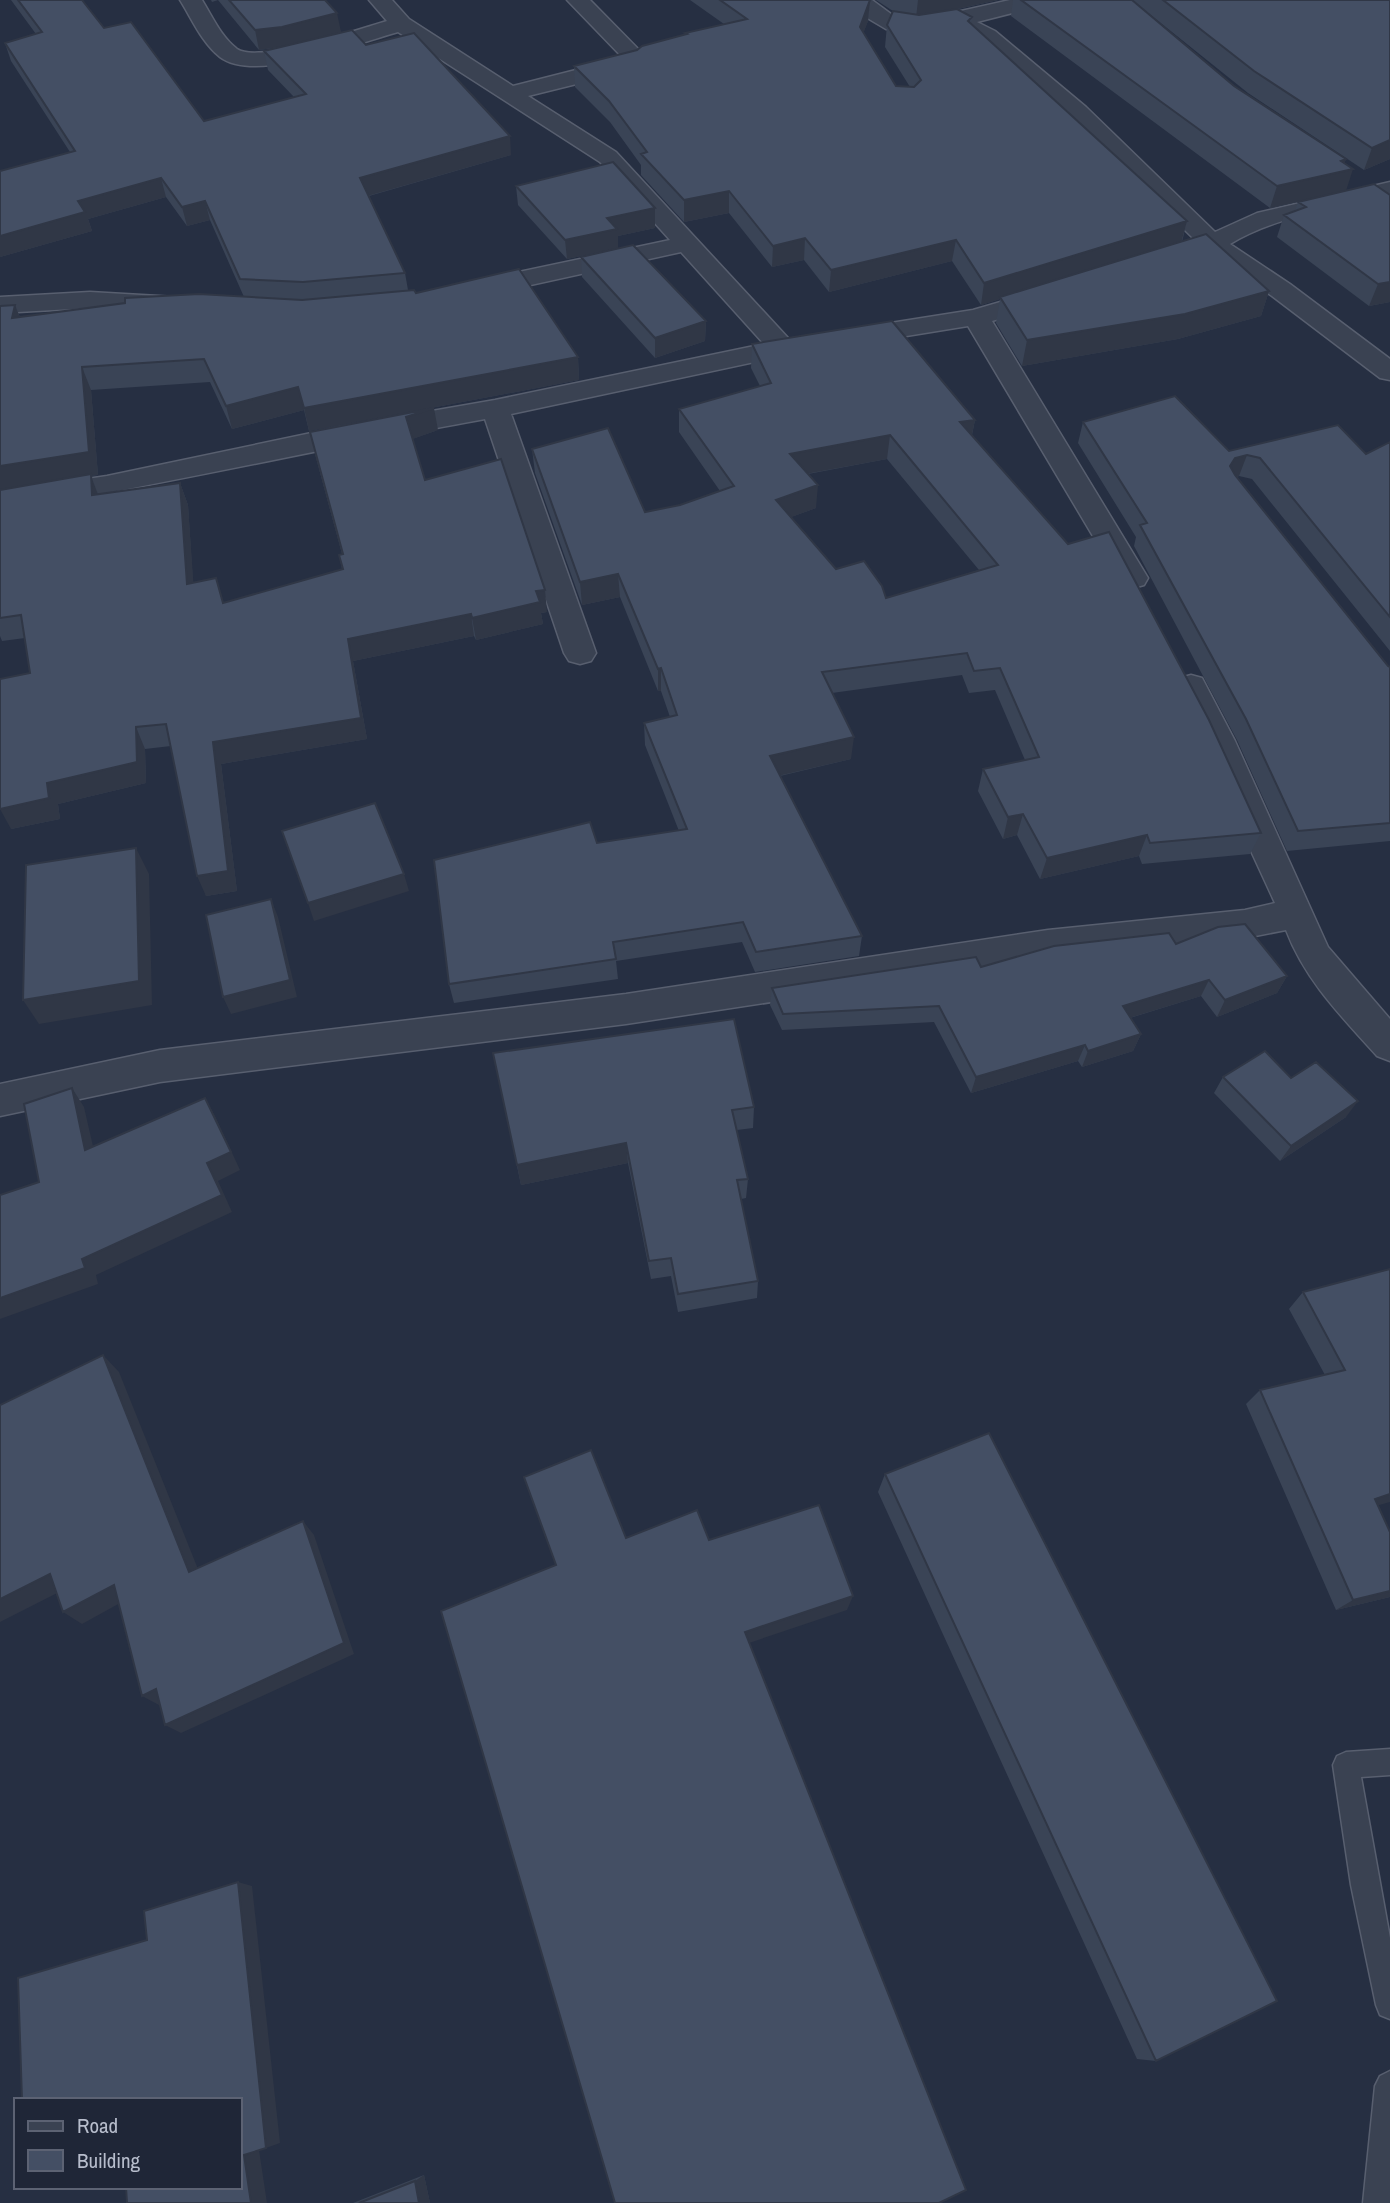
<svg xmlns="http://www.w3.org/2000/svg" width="1390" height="2203" font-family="'Archivo Narrow',sans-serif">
<rect width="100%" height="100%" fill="#262f42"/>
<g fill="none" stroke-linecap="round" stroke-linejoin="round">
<defs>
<path id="service" d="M1390,1749V1775L1361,1777L1390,1938V2019L1380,2015L1376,2005L1351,1885L1333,1765L1337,1756L1346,1752Z
M1390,2071V2203H1363L1375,2086L1380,2076Z"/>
<path id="minor" d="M180,0H202C212,16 221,37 237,49C259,64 359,29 387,21L369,0H392L409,19L513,86L623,58L567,0H590L648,59L637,69L528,96L616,152L789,339L973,310L1048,288L1057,290L1061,296L1057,302L992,321L1148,578L1144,585L1133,588L1122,585L968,326L783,356L511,414L596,653L591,661L580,664L569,661L564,653L485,419C323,448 162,485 0,512V492L107,476L340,427L495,400L764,344L681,252L476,297L467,295L463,289L467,283L670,240L600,162L398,32C358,43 256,84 220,57C202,43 192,19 180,0Z
M848,0H872L891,14L902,20L916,21L1010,0H1047L1044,5L977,22L995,31L1086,107L1215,232L1257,213L1390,182V196C1337,209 1277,215 1230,244L1290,284L1390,359V380L1380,378L1272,296L1210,253L1166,267L1157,264L1153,259L1157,254L1196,241L1070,117L979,41L955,27L916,34L886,29L864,16Z
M90,292L176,297L185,299L189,305L185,311L176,313L90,308L0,313V297Z
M1191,675L1202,678L1235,741L1328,947L1390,1019V1061L1377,1056C1341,1016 1305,980 1286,930L1245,938L1048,960L626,1024L160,1082L0,1116V1084L160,1050L626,994L1048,930L1245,910L1275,903L1175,686L1180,678Z"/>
</defs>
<use href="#service" stroke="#585f6f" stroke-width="3"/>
<use href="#minor" stroke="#585f6f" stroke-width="3"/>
<use href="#service" fill="#3a4252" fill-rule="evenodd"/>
<use href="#minor" fill="#3a4252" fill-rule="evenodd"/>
</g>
<path fill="#3a4456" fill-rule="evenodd" d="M11,0H82L104,28L204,121L294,97L268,70L264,51L283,47L259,50L218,0L212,2L211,0H325L341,32L366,45L511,155L369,196L405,273L408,290L578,357L579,380L309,431L304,410L232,429L210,382L91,390L98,475L91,476L98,494L180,483L188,505L193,583L224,603L342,569L339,555L342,554L315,454L438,430L412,439L425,480L547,612L541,613L543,624L476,640L474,636L353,661L367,739L221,764L237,891L206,896L171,746L145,749L146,783L58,804L60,819L11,829L30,673L25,638L2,641L0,636V490L15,305L20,317L244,297L210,220L187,226L166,197L88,219L92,231L0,257L70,152L11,61L5,43L36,34Z
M690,0H870L868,21L863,33L896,86L910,87L885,47L887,25L893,11L876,0H998L958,9L972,17L971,24L1187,221L1182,242L1269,291L1261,316L1178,339L1022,366L996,323L1000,299L981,305L952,261L829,292L804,260L772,267L729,213L684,222L641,175V165L610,122L575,87L574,66L637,50L685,35V33L724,24Z
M1013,0H1132L1234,86L1346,159L1344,163L1346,191L1390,302L1369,306L1277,237L1284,215L1295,211L1298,202L1301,201L1270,208L1011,16Z
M1132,0H1390V159L1364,170L1248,93Z
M516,186L655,228L618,236V248L567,259L518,205Z
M581,257L706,321L705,341L655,358L582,277Z
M752,344L975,420L972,435L1261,833L1250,854L1142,864L1139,856L1040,879L1017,835L1003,839L978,791L983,769L1025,760L995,690L969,693L962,675L832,693L851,759L780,776L862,936L859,956L755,972L742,942L616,961L618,979L454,1003L449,984L597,843L679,831L645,745L644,723L670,717L661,691H658L620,597L582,605L535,473L532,449L645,512L680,505L720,491L679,432V409L760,386L751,368ZM887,459L979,570L886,598L836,569L791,517L816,508L808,474Z
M1083,422L1229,451L1366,454L1390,442V651L1252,479L1239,476L1237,477L1388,666L1390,667V841L1287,851L1237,740L1134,546L1136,537L1078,443Z
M1176,944L1287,976L1277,993L1217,1017L1201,996L1130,1018L1141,1034L1133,1051L1082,1067L1078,1061L971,1093L934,1022L782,1030L770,1005L772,988L981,967Z
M493,1053L754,1107L753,1128L737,1130L748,1179L746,1198L741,1199L758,1281L757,1298L678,1312L671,1276L651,1279L628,1163L521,1185Z
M1223,1077L1291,1078L1346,1117L1280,1161L1214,1093Z
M1390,1269L1378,1505L1390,1532V1597L1336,1610L1246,1404L1260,1390L1325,1375L1289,1309L1303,1292Z
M885,1474L1156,2061L1137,2059L878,1492Z
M424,2175L430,2203H353Z"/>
<path fill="#303746" d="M870,0L868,21L858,48L860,27Z
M918,0H998L916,18Z
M337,13L341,32L286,46L259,50L255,30Z
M510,136L511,155L364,197L360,178Z
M1390,140V159L1364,170L1372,148Z
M1346,159L1341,172L1353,169L1346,191L1270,208L1277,186Z
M161,178L166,197L88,219L92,231L0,257V236L78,201Z
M729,191V213L684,222V200Z
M205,201L210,220L187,226L182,207Z
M655,208V228L618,236V248L567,259L565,240L607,218Z
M1187,221L1181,243L981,305L984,283Z
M805,238L804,260L772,267L773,246Z
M956,240L952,261L829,292L831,270Z
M1390,282V302L1369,306L1378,284Z
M1269,291L1261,316L1178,339L1022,366L1027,340Z
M15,305L24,328L12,318Z
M706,321L705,341L655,358V338Z
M578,357L579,380L309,431L304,408Z
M82,367L91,390L98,475L91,476L99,497L0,490V466Z
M298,387L304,410L232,429L226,406Z
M434,408L438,430L410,440L406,417Z
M975,420L970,443L960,422Z
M890,435L887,459L789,477L790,454Z
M1247,455L1239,476L1228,479L1230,466L1235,458Z
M180,483L188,505L195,606L187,584Z
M818,485L816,508L775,523L776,500Z
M618,574L620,597L582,605L580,582Z
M545,590L547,612L541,613L543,624L476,640L472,618L536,591Z
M471,614L474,636L353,661L367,739L221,764L237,891L206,896L197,876L213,742L348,639Z
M661,668V691H658V669Z
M136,727L145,749L146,783L58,804L60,819L11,829L0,809L47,783Z
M854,737L851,759L769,778L770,756Z
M1023,814L1017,835L1003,839L1008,817Z
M1147,835L1139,856L1040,879L1047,858Z
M136,848L149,874L152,1005L39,1024L23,1000Z
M404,874L409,891L314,921L308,903Z
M271,899L278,917L297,997L231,1014L223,997Z
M1287,976L1277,993L1217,1017L1225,1000Z
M1209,980L1201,996L1116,1022L1123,1006Z
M1141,1034L1133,1051L1082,1067L1088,1051Z
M1085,1045L1078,1061L971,1093L976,1077Z
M72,1088L84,1107L98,1168L85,1150Z
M205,1098L215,1116L240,1170L218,1181L232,1212L96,1275L98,1284L0,1319V1298L82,1259L207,1163Z
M1358,1101L1346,1117L1280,1161L1291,1146Z
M626,1143L628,1163L521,1185L517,1165Z
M103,1355L119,1372L204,1584L189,1572Z
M1390,1494V1502L1358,1511L1375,1499Z
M303,1521L314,1535L354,1654L181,1733L165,1725Z
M50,1574L69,1587L0,1622V1599Z
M114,1585L131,1597L82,1624L63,1612Z
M1390,1591V1597L1336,1610L1353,1600Z
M853,1596L847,1610L743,1645L745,1632Z
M156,1689L173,1698L159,1705L142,1696Z
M238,1882L252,1886L280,2143L266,2148Z
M259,2150L267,2203H251L244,2155Z
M424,2175L430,2203H419L415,2181Z"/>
<path fill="#444f64" stroke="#303746" stroke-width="2" fill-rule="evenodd" d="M18,0H82L104,28L131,22L204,121L306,94L264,51L352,30L366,45L414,33L510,136L360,178L405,273L303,282L240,279L205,201L182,207L161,178L78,201L85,212L0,236V171L75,151L5,43L42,32Z
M229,0H325L337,13L282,27L255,30Z
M720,0H870L860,27L896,86L914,87L921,80L887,25L893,11L919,15L957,9L972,17L968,21L1187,221L984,283L956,240L831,270L805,238L773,246L729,191L684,200L641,154L647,152L609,101L574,66L637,50L642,46L687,34L685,33L747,19Z
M1021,0H1132L1234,86L1346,159L1341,161L1353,169L1277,186Z
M1163,0H1390V140L1372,148L1254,71Z
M613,162L655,208L607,218L617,229L565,240L516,186Z
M1374,184L1390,195V282L1378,284L1284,215L1306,207L1298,202Z
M1206,234L1269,291L1185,314L1027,340L1000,297Z
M633,245L706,321L655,338L581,257Z
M519,269L578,357L304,408L298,387L226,406L204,359L82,367L89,452L0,466V306L15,305L12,318L125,303V298L199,294L302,300L414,290L416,293Z
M892,321L975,420L960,422L1068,544L1109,532L1209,720L1261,833L1150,843L1147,835L1047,858L1023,814L1008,817L983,769L1039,757L1000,668L974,671L967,653L822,672L854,737L770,756L862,936L756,952L743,922L613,942L616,959L449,984L434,860L590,822L597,843L687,829L644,723L677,715L661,668L658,669L618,574L580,582L532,449L608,428L645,512L680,505L734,486L679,409L771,383L752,344ZM890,435L998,565L886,598L882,586L864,561L836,569L776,500L818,485L790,454Z
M1175,396L1229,451L1338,425L1366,454L1390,442V617L1260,458L1247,455L1235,458L1230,466L1235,475L1388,666L1390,667V823L1298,831L1246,719L1140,525L1147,523L1083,422Z
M434,408L406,417L425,480L501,459L545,590L536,591L540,602L472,618L471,614L348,639L361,718L213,742L228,871L197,876L166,724L136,727L137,762L47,783L49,798L0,809V679L30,673L21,615L0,618V490L91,474L92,495L180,483L187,584L216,578L223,603L343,569L339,555L343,554L310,432Z
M375,803L404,874L308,903L282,831Z
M136,848L139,981L23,1000L26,865Z
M271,899L290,980L223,997L206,915Z
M1245,924L1287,976L1225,1000L1209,980L1123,1006L1141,1034L1088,1051L1085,1045L976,1077L939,1006L783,1014L772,988L976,957L981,967L1054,946L1169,933L1176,944L1218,927Z
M734,1019L754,1107L732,1110L748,1179L737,1180L758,1281L678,1294L671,1258L649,1261L626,1143L517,1165L493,1053Z
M1265,1051L1291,1078L1316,1062L1358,1101L1291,1146L1223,1077Z
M72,1088L85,1150L205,1098L231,1152L207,1163L222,1195L82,1259L85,1268L0,1298V1195L39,1182L24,1104Z
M1390,1269V1494L1375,1499L1390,1532V1591L1353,1600L1260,1390L1345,1370L1303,1292Z
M103,1355L189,1572L303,1521L344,1643L165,1725L156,1689L142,1696L114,1585L63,1612L50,1574L0,1599V1405Z
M989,1433L1277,2001L1156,2061L885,1474Z
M591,1450L626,1538L697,1510L709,1540L819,1505L853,1596L745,1632L966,2190L939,2203H615L441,1611L556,1565L524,1477Z
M238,1882L266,2148L244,2155L251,2203H127L126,2187H240V2100H22L18,1978L147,1940L144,1911Z
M415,2181L419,2203H359Z"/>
<rect x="14" y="2098" width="228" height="91" fill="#1f2637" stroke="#5c6273" stroke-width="2"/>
<rect x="28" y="2121" width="35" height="10" fill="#3a4252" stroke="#5c6273" stroke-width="2"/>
<text x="77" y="2133" font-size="21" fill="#b7bdcc">Road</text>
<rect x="28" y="2150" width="35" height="21" fill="#444f64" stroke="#5c6273" stroke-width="2"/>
<text x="77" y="2168" font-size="21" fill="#b7bdcc">Building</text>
</svg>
